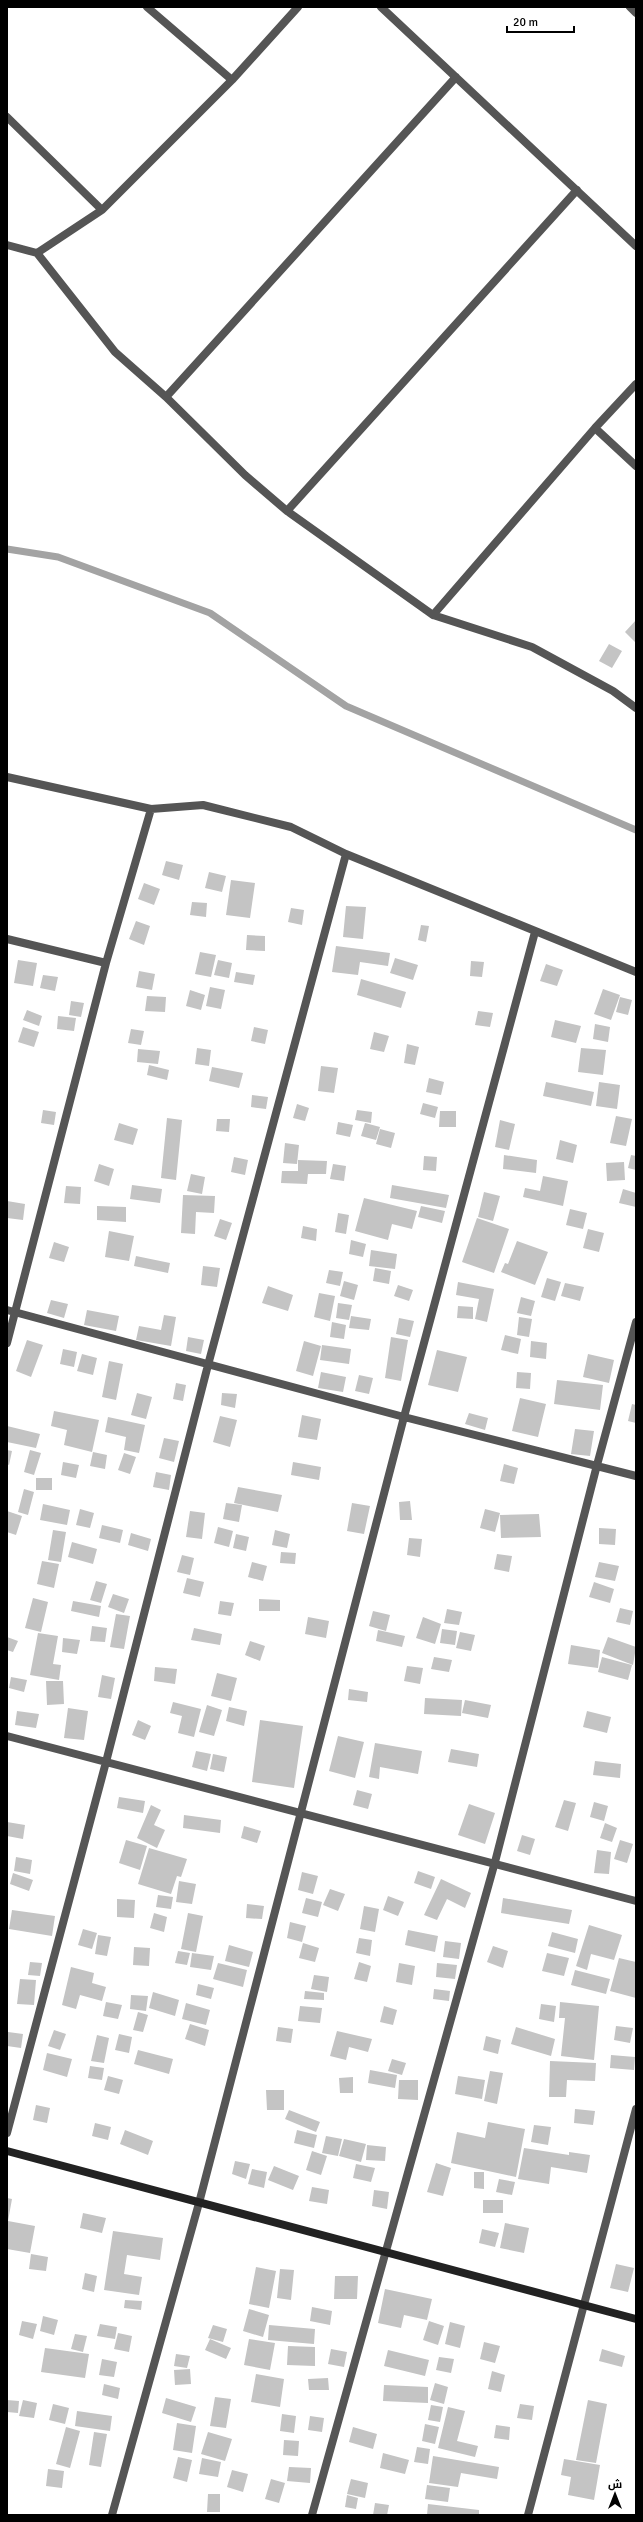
<svg xmlns="http://www.w3.org/2000/svg" width="643" height="2522" font-family="Signika,Cairo,sans-serif">
<rect width="100%" height="100%" fill="#fff"/>
<g fill="none" stroke-linecap="round" stroke-linejoin="round">
<path stroke="#a3a3a3" stroke-width="7" d="M7,549L58,557L210,613L346,706L636,830"/>
</g>
<path fill="#c4c4c4" d="M636,620V643L625,632Z
M609,644L622,651L612,668L599,661Z
M166,861L183,865L179,880L162,875Z
M209,872L226,876L222,892L205,888Z
M231,880L255,883L250,918L226,915Z
M144,883L160,889L154,905L138,899Z
M192,902L207,903L206,917L190,915Z
M346,906L366,907L363,939L343,937Z
M291,908L304,910L302,925L288,922Z
M136,921L150,926L144,945L129,939Z
M421,925L429,926L426,942L418,940Z
M247,935L265,936V951L246,950Z
M336,946L390,953L388,966L360,962L358,975L332,972Z
M200,952L216,955L211,977L195,974Z
M395,958L418,965L413,980L390,973Z
M18,960L37,963L33,986L14,983Z
M218,960L232,963L229,978L214,975Z
M471,961L484,962L482,977L470,976Z
M546,964L563,970L557,986L540,981Z
M139,971L155,974L152,990L136,987Z
M236,972L255,975L253,985L234,982Z
M43,975L58,977L55,991L40,988Z
M361,979L406,992L401,1008L357,995Z
M210,987L225,990L221,1009L206,1006Z
M603,989L620,995L611,1020L594,1014Z
M190,990L205,995L201,1010L186,1006Z
M147,996L166,997L165,1012L145,1011Z
M620,997L632,1000L628,1015L616,1012Z
M71,1001L84,1003L81,1017L69,1015Z
M27,1010L42,1016L39,1026L23,1020Z
M478,1011L493,1013L490,1027L475,1025Z
M58,1016L76,1018L74,1031L57,1029Z
M555,1020L581,1026L576,1043L551,1037Z
M595,1024L610,1027L608,1042L593,1039Z
M23,1027L39,1032L34,1047L18,1042Z
M254,1027L268,1030L265,1044L251,1041Z
M131,1029L144,1031L141,1045L128,1043Z
M374,1032L389,1036L384,1052L370,1049Z
M407,1044L419,1047L415,1065L404,1063Z
M197,1048L211,1050L209,1066L195,1064Z
M581,1048L606,1050L603,1075L578,1072Z
M138,1049L160,1051L158,1064L137,1062Z
M149,1065L169,1070L167,1080L147,1075Z
M321,1066L338,1068L334,1093L318,1091Z
M212,1067L243,1073L239,1088L209,1081Z
M429,1078L444,1082L441,1095L426,1092Z
M546,1082L594,1092L591,1106L543,1096Z
M599,1082L620,1085L617,1109L596,1106Z
M252,1095L268,1097L266,1109L251,1107Z
M423,1103L438,1107L435,1118L420,1114Z
M297,1104L309,1108L305,1121L293,1118Z
M43,1110L56,1112L54,1125L41,1123Z
M357,1110L372,1112L371,1123L355,1120Z
M440,1111H456V1127H439Z
M616,1116L632,1119L626,1146L610,1143Z
M167,1118L182,1120L176,1180L161,1178Z
M217,1119H230L229,1132L216,1131Z
M500,1120L515,1124L509,1150L495,1147Z
M338,1122L353,1125L350,1137L336,1134Z
M119,1123L138,1129L133,1145L114,1140Z
M365,1123L380,1127L376,1140L361,1136Z
M380,1129L395,1133L391,1148L376,1144Z
M560,1140L577,1145L573,1163L556,1159Z
M285,1143L299,1145L297,1164L283,1163Z
M504,1155L537,1160L536,1173L503,1169Z
M631,1155L636,1156V1170L628,1168Z
M424,1156L437,1157L436,1171L423,1170Z
M234,1157L248,1160L245,1175L231,1172Z
M298,1160L327,1161L326,1174H308L307,1184L281,1183L282,1171H298Z
M624,1162L625,1180L607,1181L606,1163Z
M99,1164L114,1169L109,1186L94,1181Z
M333,1164L346,1166L344,1181L330,1179Z
M191,1174L205,1177L202,1194L187,1191Z
M543,1176L568,1181L563,1206L523,1197L525,1188L540,1191Z
M132,1185L162,1189L160,1203L130,1199Z
M392,1185L449,1195L446,1208L390,1198Z
M66,1186L81,1187L80,1204L64,1203Z
M623,1189L636,1193V1207L619,1203Z
M484,1192L500,1196L493,1221L478,1217Z
M183,1195L215,1196L214,1213L196,1212L195,1234L181,1233Z
M364,1198L417,1211L412,1229L392,1224L388,1240L355,1231Z
M7,1201L25,1204L23,1220L7,1218Z
M97,1206L126,1207V1222L97,1220Z
M421,1206L445,1211L442,1223L418,1217Z
M570,1209L587,1213L583,1229L566,1225Z
M338,1213L349,1215L346,1234L335,1232Z
M477,1218L509,1229L494,1273L462,1262Z
M220,1219L232,1223L226,1240L214,1236Z
M303,1226L317,1229L316,1241L301,1238Z
M588,1229L604,1233L599,1252L583,1248Z
M109,1231L134,1236L129,1261L105,1257Z
M351,1240L366,1244L363,1257L349,1254Z
M517,1241L548,1252L535,1285L501,1272L505,1263L508,1264Z
M54,1242L69,1247L64,1262L49,1258Z
M371,1250L397,1254L395,1269L369,1266Z
M136,1256L170,1263L168,1273L134,1266Z
M203,1266L220,1268L217,1287L201,1285Z
M375,1268L391,1271L389,1284L373,1281Z
M329,1270L343,1272L340,1286L326,1283Z
M547,1278L561,1282L555,1301L541,1297Z
M344,1281L358,1285L354,1300L340,1296Z
M458,1282L494,1289L487,1322L475,1319L479,1299L456,1295Z
M565,1283L584,1287L580,1301L561,1296Z
M398,1285L413,1290L409,1301L394,1296Z
M268,1286L293,1295L288,1311L262,1303Z
M319,1293L335,1296L330,1321L314,1317Z
M521,1297L535,1301L531,1316L517,1313Z
M51,1300L68,1304L64,1318L47,1313Z
M338,1303L352,1305L349,1320L336,1318Z
M458,1306L473,1307V1319L457,1318Z
M87,1310L119,1316L116,1331L84,1325Z
M164,1315L176,1317L171,1346L136,1340L139,1326L161,1330Z
M351,1316L371,1319L369,1330L349,1328Z
M519,1317L532,1319L529,1337L517,1335Z
M399,1318L414,1321L410,1337L396,1334Z
M332,1322L346,1325L344,1339L330,1337Z
M505,1335L521,1339L518,1354L501,1350Z
M188,1337L204,1340L201,1354L186,1351Z
M391,1337L408,1340L401,1381L385,1378Z
M27,1340L43,1345L31,1377L16,1371Z
M304,1341L321,1346L313,1376L296,1371Z
M531,1341L547,1343L546,1359L530,1357Z
M322,1345L351,1349L349,1364L320,1360Z
M63,1349L77,1352L74,1367L60,1364Z
M437,1350L467,1357L458,1392L428,1385Z
M82,1354L97,1358L93,1375L77,1371Z
M588,1354L614,1360L609,1383L583,1377Z
M109,1361L123,1364L116,1400L102,1397Z
M321,1372L346,1377L343,1392L318,1388Z
M517,1372L531,1373L530,1389L516,1388Z
M359,1375L373,1378L369,1394L355,1391Z
M557,1380L603,1385L600,1410L554,1404Z
M176,1383L186,1385L183,1401L173,1399Z
M137,1393L152,1397L146,1419L131,1415Z
M222,1393L237,1394L235,1408L221,1405Z
M520,1398L546,1404L538,1437L512,1431Z
M632,1404L636,1405V1423L628,1421Z
M54,1411L99,1420L92,1452L64,1445L67,1430L51,1426Z
M469,1413L488,1418L485,1430L465,1424Z
M302,1415L321,1419L317,1440L298,1437Z
M220,1416L237,1420L230,1447L213,1442Z
M108,1417L145,1425L139,1453L124,1450L126,1437L105,1432Z
M7,1426L40,1434L36,1448L7,1442Z
M575,1429L594,1431L590,1456L571,1454Z
M164,1438L179,1441L174,1462L159,1458Z
M7,1450L12,1451L9,1465L7,1464Z
M30,1450L41,1453L34,1475L24,1472Z
M93,1452L107,1455L105,1469L90,1466Z
M124,1453L136,1457L130,1474L118,1470Z
M63,1462L79,1465L76,1478L61,1475Z
M293,1462L321,1467L319,1480L291,1475Z
M504,1464L518,1468L514,1484L500,1481Z
M156,1472L171,1475L169,1490L153,1487Z
M36,1478H52V1490H36Z
M238,1487L282,1495L278,1512L234,1503Z
M24,1489L34,1492L28,1515L18,1512Z
M410,1501L412,1520H400L399,1502Z
M226,1503L242,1505L239,1522L223,1519Z
M352,1503L370,1506L364,1534L347,1531Z
M43,1504L70,1510L67,1525L40,1520Z
M80,1509L94,1513L90,1528L76,1525Z
M485,1509L500,1513L495,1532L480,1528Z
M7,1511L22,1516L16,1535L7,1532Z
M190,1511L205,1513L202,1539L186,1537Z
M539,1514L541,1537L501,1538L500,1515Z
M102,1525L123,1530L120,1543L99,1538Z
M218,1527L233,1531L229,1547L214,1543Z
M599,1528L616,1529L615,1545L599,1544Z
M53,1530L66,1532L61,1562L48,1560Z
M275,1530L290,1534L287,1548L272,1545Z
M131,1533L151,1539L148,1551L128,1545Z
M236,1534L249,1537L246,1551L233,1548Z
M409,1538L422,1539L420,1557L407,1555Z
M72,1542L97,1549L93,1564L68,1557Z
M281,1552L296,1553L295,1564L280,1563Z
M497,1554L512,1556L509,1572L494,1569Z
M182,1555L194,1558L190,1575L177,1572Z
M42,1561L59,1564L54,1588L37,1584Z
M252,1562L267,1566L263,1581L248,1577Z
M599,1562L619,1566L615,1581L595,1577Z
M187,1578L204,1582L200,1597L183,1593Z
M96,1581L107,1584L101,1603L90,1600Z
M594,1582L614,1589L610,1603L589,1597Z
M113,1594L129,1599L124,1613L108,1607Z
M33,1598L48,1602L41,1632L25,1628Z
M259,1599L280,1600V1611H259Z
M73,1601L101,1606L99,1617L71,1611Z
M220,1601L234,1603L231,1616L218,1614Z
M620,1608L633,1611L630,1625L616,1622Z
M447,1609L462,1612L459,1625L444,1623Z
M373,1611L390,1615L386,1631L369,1626Z
M116,1614L130,1616L124,1649L110,1647Z
M308,1617L329,1621L326,1638L305,1634Z
M423,1617L441,1624L435,1644L416,1638Z
M92,1626L107,1628L105,1642L90,1641Z
M194,1628L222,1634L220,1645L191,1640Z
M442,1629L457,1631L455,1645L440,1643Z
M378,1630L405,1636L402,1647L376,1641Z
M460,1632L475,1635L471,1651L456,1648Z
M38,1633L58,1636L53,1664L61,1665L59,1680L30,1675Z
M7,1637L18,1641L13,1652L7,1650Z
M608,1637L636,1647L633,1665L602,1653Z
M63,1638L80,1640L77,1654L62,1652Z
M250,1641L265,1646L260,1661L245,1655Z
M571,1645L600,1650L598,1668L568,1664Z
M434,1657L452,1660L449,1672L431,1669Z
M602,1657L632,1665L628,1680L598,1672Z
M407,1666L423,1668L420,1684L404,1681Z
M155,1667L177,1669L175,1684L154,1681Z
M217,1673L237,1678L231,1701L211,1696Z
M102,1675L115,1678L111,1699L98,1697Z
M11,1677L27,1680L24,1692L9,1688Z
M46,1681H63L64,1704L47,1705Z
M349,1689L368,1692L367,1702L348,1700Z
M425,1698L462,1700L461,1716L424,1714Z
M465,1700L491,1705L488,1718L462,1713Z
M173,1702L201,1709L194,1737L178,1733L182,1716L170,1713Z
M207,1705L222,1710L214,1736L199,1732Z
M229,1707L247,1711L244,1726L226,1721Z
M68,1708L88,1711L84,1740L64,1738Z
M17,1711L39,1714L36,1728L15,1725Z
M587,1711L611,1717L607,1733L583,1727Z
M138,1720L151,1726L145,1740L132,1735Z
M260,1720L303,1726L294,1788L252,1782Z
M338,1736L364,1742L355,1778L329,1771Z
M375,1743L422,1751L418,1774L380,1767L379,1779L369,1777Z
M451,1749L479,1754L477,1767L448,1762Z
M196,1751L211,1754L207,1771L192,1767Z
M213,1754L227,1757L224,1772L210,1769Z
M595,1761L621,1764L620,1778L593,1775Z
M357,1790L372,1794L368,1809L353,1805Z
M119,1797L145,1801L143,1813L117,1808Z
M564,1800L576,1803L568,1831L555,1827Z
M594,1802L608,1806L604,1821L590,1817Z
M469,1804L495,1813L485,1844L458,1835Z
M151,1805L161,1810L154,1825L165,1830L157,1848L137,1838Z
M184,1815L221,1820L220,1833L183,1828Z
M7,1822L25,1825L23,1839L7,1836Z
M605,1823L617,1828L612,1842L600,1838Z
M244,1826L261,1831L257,1843L241,1838Z
M522,1835L535,1839L530,1855L517,1851Z
M126,1840L147,1846L140,1870L119,1863Z
M620,1840L633,1844L627,1863L614,1859Z
M149,1848L187,1859L181,1877L177,1876L171,1894L138,1884Z
M597,1850L611,1852L609,1874L594,1873Z
M16,1857L32,1860L30,1874L14,1871Z
M418,1871L435,1877L431,1889L414,1883Z
M302,1872L318,1876L313,1894L298,1890Z
M13,1873L33,1880L29,1891L10,1884Z
M441,1879L471,1893L465,1908L447,1899L437,1920L424,1915Z
M179,1881L196,1884L192,1904L176,1902Z
M330,1889L345,1894L338,1911L323,1905Z
M158,1895L173,1897L171,1909L156,1907Z
M388,1896L404,1902L398,1916L383,1910Z
M306,1898L322,1902L318,1917L302,1913Z
M503,1898L572,1910L569,1924L501,1913Z
M117,1899L135,1900L134,1918L117,1917Z
M247,1904L264,1906L262,1919L246,1918Z
M364,1906L379,1909L375,1932L360,1929Z
M12,1910L55,1916L52,1936L9,1929Z
M154,1913L167,1917L164,1932L150,1928Z
M188,1913L203,1916L196,1952L181,1949Z
M290,1922L306,1926L302,1942L287,1938Z
M589,1925L622,1935L614,1960L591,1954L587,1970L576,1966Z
M83,1929L97,1933L92,1949L78,1945Z
M408,1930L438,1936L435,1952L405,1945Z
M552,1932L578,1939L575,1953L548,1946Z
M98,1935L111,1937L107,1956L95,1954Z
M359,1938L372,1940L370,1956L356,1953Z
M445,1941L461,1943L459,1959L443,1957Z
M303,1943L319,1948L315,1962L299,1958Z
M229,1945L253,1952L249,1967L225,1961Z
M493,1946L508,1951L503,1968L487,1962Z
M134,1947L150,1948L149,1966L133,1965Z
M178,1951L190,1953L187,1965L175,1963Z
M192,1953L214,1956L211,1970L190,1967Z
M547,1953L569,1958L564,1976L542,1971Z
M619,1958L636,1962V1998L610,1991Z
M30,1962L42,1963L40,1976L28,1975Z
M359,1962L371,1966L367,1982L354,1979Z
M218,1963L247,1970L243,1987L213,1979Z
M399,1963L415,1966L412,1985L396,1982Z
M437,1963L457,1965L455,1979L436,1977Z
M71,1967L94,1973L92,1983L106,1987L102,2001L80,1995L76,2009L62,2005Z
M575,1970L610,1979L606,1994L571,1985Z
M314,1975L329,1977L327,1992L311,1989Z
M20,1979L36,1980L34,2005L17,2004Z
M198,1984L214,1988L211,1999L196,1995Z
M434,1989L450,1991L449,2001L433,1999Z
M305,1991L324,1993V2000L304,1999Z
M153,1992L179,2000L175,2016L149,2008Z
M131,1995L148,1996L146,2011L130,2009Z
M106,2002L122,2005L118,2019L103,2016Z
M560,2002L599,2006L594,2060L561,2056L565,2018H559Z
M186,2003L210,2010L206,2025L182,2019Z
M541,2004L556,2006L554,2022L539,2019Z
M300,2006L322,2008L320,2023L298,2021Z
M384,2006L397,2010L393,2025L380,2022Z
M138,2012L148,2015L143,2032L133,2030Z
M190,2024L209,2030L205,2046L185,2039Z
M616,2026L633,2028L630,2043L614,2040Z
M278,2027L293,2029L291,2043L276,2041Z
M516,2027L555,2039L551,2056L511,2044Z
M54,2030L66,2034L60,2050L48,2046Z
M337,2031L372,2039L368,2052L349,2047L346,2060L330,2056Z
M8,2032L23,2034L21,2048L7,2046Z
M119,2034L132,2037L129,2053L115,2050Z
M97,2035L109,2038L104,2063L91,2061Z
M486,2036L501,2040L498,2054L483,2050Z
M138,2050L173,2059L169,2074L134,2064Z
M47,2053L72,2059L67,2077L43,2070Z
M611,2055L635,2057L634,2070L610,2068Z
M392,2059L406,2063L402,2075L388,2071Z
M550,2061L596,2063L595,2081L567,2080L566,2097H549Z
M90,2066L104,2068L102,2080L88,2078Z
M370,2070L397,2075L395,2088L368,2083Z
M490,2071L503,2073L497,2104L484,2101Z
M108,2076L123,2080L119,2094L104,2090Z
M458,2076L485,2080L482,2099L455,2094Z
M353,2077V2093H340L339,2078Z
M399,2080H418V2100L398,2099Z
M266,2090H284V2110H267Z
M36,2105L50,2108L47,2123L33,2120Z
M575,2109L595,2111L593,2125L574,2123Z
M289,2110L320,2122L316,2132L285,2119Z
M488,2122L525,2129L516,2177L451,2163L457,2132L485,2138Z
M95,2123L111,2127L108,2140L92,2136Z
M534,2125L551,2127L548,2145L531,2142Z
M125,2130L153,2141L148,2155L120,2144Z
M297,2130L317,2135L314,2148L294,2143Z
M326,2136L342,2139L338,2156L322,2153Z
M344,2139L366,2144L361,2162L339,2156Z
M367,2145L386,2147L385,2161L366,2160Z
M524,2148L569,2155V2152L590,2155L587,2173L551,2167L549,2184L518,2179Z
M312,2151L327,2156L321,2175L306,2170Z
M235,2161L250,2164L246,2179L232,2174Z
M436,2163L451,2168L443,2196L427,2192Z
M356,2164L375,2168L371,2182L353,2178Z
M274,2166L299,2176L293,2190L268,2180Z
M252,2169L267,2172L264,2188L248,2184Z
M474,2172H484V2189L474,2188Z
M499,2179L515,2182L512,2195L496,2192Z
M312,2187L329,2190L327,2204L309,2201Z
M374,2190L389,2192L387,2209L372,2206Z
M7,2198L12,2199L8,2221L35,2226L30,2253L7,2249Z
M483,2200H503V2213H483Z
M83,2213L106,2218L102,2233L80,2228Z
M505,2223L529,2228L524,2253L500,2248Z
M482,2229L499,2233L495,2247L479,2243Z
M113,2231L163,2238L160,2260L127,2255L124,2274L142,2277L139,2295L104,2290Z
M31,2254L48,2257L46,2271L29,2269Z
M616,2264L634,2268L628,2292L610,2288Z
M256,2267L276,2271L269,2308L249,2304Z
M280,2269L294,2270L291,2300L277,2298Z
M85,2273L97,2276L94,2292L82,2289Z
M335,2276H358L357,2299H334Z
M385,2289L432,2299L427,2320L404,2315L401,2328L378,2323Z
M125,2300L142,2301L141,2310L124,2308Z
M312,2307L332,2311L330,2325L310,2321Z
M249,2309L269,2315L263,2337L243,2331Z
M43,2316L58,2320L54,2335L40,2331Z
M22,2321L37,2324L33,2339L19,2335Z
M429,2321L444,2326L438,2345L423,2340Z
M450,2322L465,2326L460,2348L445,2344Z
M100,2324L117,2327L115,2339L97,2336Z
M213,2325L227,2329L223,2342L208,2338Z
M269,2325L315,2329L314,2344L268,2340Z
M118,2333L132,2336L129,2352L114,2349Z
M75,2334L87,2336L83,2352L71,2349Z
M210,2339L231,2348L226,2359L205,2350Z
M249,2339L275,2343L270,2370L244,2365Z
M484,2342L500,2346L495,2363L480,2359Z
M288,2346L315,2347V2366L287,2365Z
M45,2348L89,2354L85,2378L41,2372Z
M331,2349L347,2352L344,2367L328,2364Z
M602,2349L625,2356L622,2367L599,2361Z
M388,2350L429,2360L425,2376L384,2366Z
M176,2354L190,2356L187,2368L174,2366Z
M439,2357L454,2359L451,2373L436,2370Z
M102,2359L117,2362L114,2377L99,2375Z
M190,2369L191,2384L175,2385L174,2370Z
M492,2371L505,2375L501,2392L488,2389Z
M256,2374L284,2379L280,2407L251,2402Z
M328,2378L329,2390H309L308,2379Z
M435,2383L448,2387L444,2404L430,2400Z
M104,2384L120,2388L118,2399L102,2395Z
M384,2385L428,2387V2403L383,2401Z
M215,2397L231,2399L226,2428L210,2426Z
M166,2398L196,2407L191,2422L162,2413Z
M7,2400L19,2401L18,2413L7,2412Z
M23,2400L37,2403L34,2418L19,2416Z
M588,2400L607,2404L596,2463L576,2460Z
M53,2404L69,2408L65,2424L49,2420Z
M520,2404L534,2406L532,2420L517,2418Z
M431,2405L443,2407L440,2422L428,2420Z
M448,2407L465,2411L457,2441L478,2446L475,2457L438,2448Z
M77,2411L112,2416L110,2431L75,2426Z
M282,2414L296,2416L294,2433L280,2431Z
M310,2416L324,2418L322,2432L308,2430Z
M177,2423L196,2426L192,2453L173,2450Z
M425,2424L439,2427L435,2444L422,2441Z
M496,2425L510,2427L509,2440L494,2438Z
M66,2427L80,2431L70,2468L56,2464Z
M353,2427L377,2434L373,2449L349,2442Z
M94,2432L107,2434L101,2467L89,2465Z
M208,2432L232,2439L225,2461L201,2454Z
M284,2440L299,2441L298,2456L283,2455Z
M417,2447L430,2449L428,2464L414,2462Z
M383,2453L409,2460L405,2474L380,2468Z
M433,2456L499,2467L497,2479L461,2473L458,2487L429,2483Z
M178,2457L192,2460L187,2482L173,2478Z
M202,2458L221,2462L218,2477L199,2474Z
M564,2459L600,2465L594,2500L568,2495L571,2477L561,2475Z
M289,2467L311,2468L310,2483L287,2481Z
M48,2469L64,2471L62,2488L46,2486Z
M232,2470L248,2474L243,2492L227,2487Z
M271,2479L285,2483L279,2503L265,2499Z
M351,2479L368,2483L365,2498L347,2494Z
M427,2485L450,2488L448,2502L425,2499Z
M208,2494H220V2512H207Z
M347,2495L358,2498L356,2509L345,2507Z
M375,2503L389,2505L387,2515H373Z
M428,2504L479,2510V2515H427Z"/>
<g fill="none" stroke-linecap="round" stroke-linejoin="round">
<path stroke="#555" stroke-width="8" d="M147,7L232,80
M381,7L636,246
M630,7L636,13
M7,117L102,210
M7,245L37,253L102,210L232,80L298,7
M37,253L115,352L166,397L245,475L287,511L433,615L532,647L613,691L636,708
M166,397L456,77
M595,428L636,466
M287,511L577,190
M433,615L595,428L636,384
M7,777L151,809L203,805L291,827L346,854L636,972
M7,939L106,963
M7,1310L404,1417L636,1476
M7,1343L106,963L151,809
M7,1736L636,1901
M7,2133L106,1762L208,1365L346,854
M112,2515L199,2203L404,1417L535,932
M312,2515L495,1862L597,1465L636,1322
M528,2515L636,2109"/>
<path stroke="#222" stroke-width="8" d="M7,2151L636,2319"/>
</g>
<rect width="643" height="2522" fill="none" stroke="#000000" stroke-width="16"/>
<g transform="translate(615 2494)" stroke="#ffffff" stroke-width="3" paint-order="stroke">
<path d="M0-3L7 15L0 10L-7 15Z" fill="#000000"/>
<text y="-6" font-size="11" font-weight="bold" text-anchor="middle" fill="#000000">ش</text>
</g>
<path d="M507 26v6h67v-6" fill="none" stroke="#000000" stroke-width="2"/>
<text x="513" y="26" font-size="12" fill="#000000" stroke="#ffffff" stroke-width="3" paint-order="stroke">20 m</text>
</svg>
